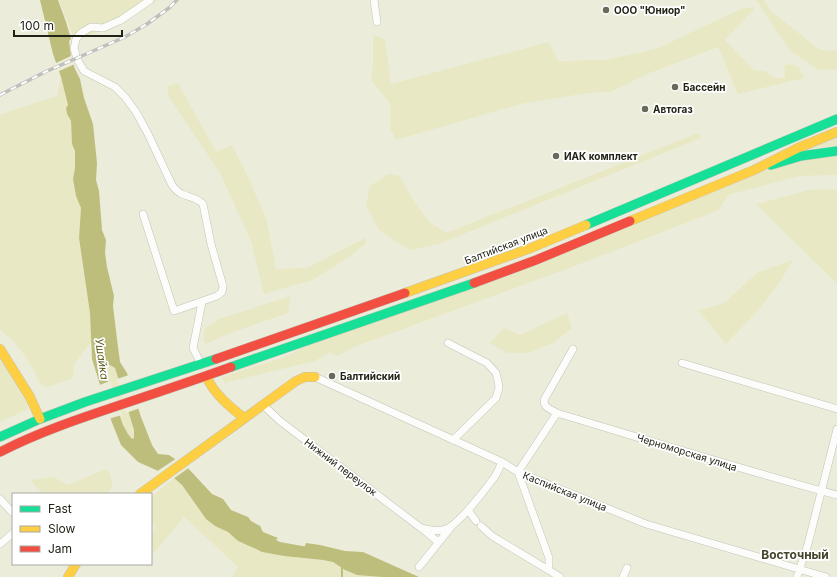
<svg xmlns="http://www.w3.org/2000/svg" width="837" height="577" font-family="Inter,sans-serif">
<rect width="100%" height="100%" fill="#ececdb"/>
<path fill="#e8e9c4" d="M59,0H158L122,22L97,33L74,39Z
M756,0H764L771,11L820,50L837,51V69L819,70L790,51Z
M756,7L725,40L754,70L765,71L776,78H785L784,65L790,64L799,67L804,78L738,94L718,47L647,74L611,92L588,93L520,104L396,140L390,128L391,105L371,80L373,67V35L385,39L391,84L549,42L558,61L604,60L656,49L743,8Z
M61,77L68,105L66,108L67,114L71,121L72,144L75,151V168L73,179L76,196L81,208L79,238L90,313L92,342L87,347L74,364L73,378L48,387L44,386L41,384L26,357L11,339L0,330V115L10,111L57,96Z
M178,83L216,152L232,145L249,179L267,221L276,269L307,268L365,238L366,243L348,258L312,280L264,294L251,241L220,173L169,97L167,86Z
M698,133L701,138L439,244L409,250L379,230L366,206L370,186L388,174L400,176L414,201L429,222L446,233Z
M837,135V145L804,150Z
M837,152V175L800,176L728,195L719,210L567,269L354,347L337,356L330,352L315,361L224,383L222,377L282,358L315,342L749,175L798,159Z
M837,189V284L756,204L809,190Z
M793,260L781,280L762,306L726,344L698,310L723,304L758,272Z
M291,296L288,313L225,335L206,344L203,341L205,328L219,319Z
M567,313L572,328L555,342L528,353H507L490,343L504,328L520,335Z
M0,359L25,395L28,409L0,422Z
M110,365L115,368L134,430V438L132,439L128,434L123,425L105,373V367Z
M106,469L110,474L113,486L107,494H43L30,480L54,477L68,485Z
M174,478L182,485L199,509L206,519L215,526L228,532L238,541L262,552L284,556L323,560L333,562L345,570L357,575L381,577H232L238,567L184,517L154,553L151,550V532L156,527L151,522V497Z"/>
<path fill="#bebe7c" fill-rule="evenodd" d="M40,0H58L66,22L71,39L69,41L71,57L75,69L80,79L84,98L93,124L97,163L96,180L99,191L102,230L106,240L105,253L107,267L114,296L113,306L118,347L120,362L127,373L141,417L152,445L158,454L169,455L187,467L212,494L223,499L231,510L248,517L251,521L260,526L263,532L278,538L276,540L280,542L302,546H305L306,543L320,545L345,551L363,552L419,577H381L357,575L345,570L333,562L323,560L284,556L262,552L256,549L238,541L228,532L215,526L206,519L199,509L182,485L174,478L138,462L121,445L111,420L92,359L90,313L79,238L81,208L76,196L73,179L75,168V151L72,144L71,121L67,114L66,108L68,105L61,77L53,54ZM110,365L115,368L134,430V438L132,439L128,434L123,425L105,373L106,367Z"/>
<path fill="#ececdb" d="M73,55L75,64L57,72L54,64Z
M129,375L140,408L126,413L117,379Z
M110,381L122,415L108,419L97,386Z
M177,458L190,467L173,479L156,472Z"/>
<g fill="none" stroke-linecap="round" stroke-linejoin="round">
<path stroke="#bebe7c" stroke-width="2" d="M342,566V577"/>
<defs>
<path id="street" d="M374,0L377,22
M143,214L174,311L217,296L222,292L223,286L211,244L203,204C196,197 190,198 182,194C177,192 175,189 172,185L148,134L136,112L125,97L115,87L84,71L77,59L74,48L75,44L76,39L81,33L91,27L103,28L121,20L150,0
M448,343L487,363L496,373L498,381L499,388L496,398L453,440
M573,349L544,400C544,408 550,409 557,413C650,441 743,470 837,495
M682,363L837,409
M201,364L193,348L202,302
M315,377L502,462L518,472L646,524L826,577
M263,405L280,421L421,528C430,530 437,532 446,529C458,525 485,490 493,479C497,474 499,468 502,462
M0,499L13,513
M468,510L476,521
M481,526L492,536L560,577
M423,529L438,542
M0,544L13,533
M419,567L451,527
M548,569L549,564V558L518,472L557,413
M623,577L627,568
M797,577L808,544L837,429"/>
<path id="fast" d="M771,165L801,156L837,151
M586,225L837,119
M231,367L474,283
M0,437L40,419L85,402L216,359"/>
<path id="slow" d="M630,221L754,170L798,148L837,132
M405,293L531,248L586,225
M0,349L30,397L40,419
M206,376C214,394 229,406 244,418
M140,494L296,381L305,377H315
M68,577L76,564"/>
<path id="jam" d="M474,283L536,260L630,221
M216,359L405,293
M0,452C39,432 81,418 123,404C159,392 195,380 231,367"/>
</defs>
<use href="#street" stroke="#c3c3b6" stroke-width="8"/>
<use href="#fast" stroke="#c3c3b6" stroke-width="10"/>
<use href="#slow" stroke="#c3c3b6" stroke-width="10"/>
<use href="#jam" stroke="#c3c3b6" stroke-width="10"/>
<use href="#street" stroke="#fcfcfa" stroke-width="7"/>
<use href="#fast" stroke="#16e098" stroke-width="9"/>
<use href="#slow" stroke="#ffcf43" stroke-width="9"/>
<use href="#jam" stroke="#f24e42" stroke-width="9"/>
<defs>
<path id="rail" d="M0,95L45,72L125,37L147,24L169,8L177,0"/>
</defs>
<use href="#rail" stroke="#bfc0bb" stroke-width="3.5"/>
<use href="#rail" stroke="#fff" stroke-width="2" stroke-dasharray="6" stroke-linecap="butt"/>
</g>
<g fill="#69695c" stroke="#fff" stroke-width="1.5">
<circle cx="606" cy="10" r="4"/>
<circle cx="675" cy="87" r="4"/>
<circle cx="645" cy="109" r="4"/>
<circle cx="556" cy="156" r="4"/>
<circle cx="332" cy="376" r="4"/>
</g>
<g text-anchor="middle" stroke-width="3.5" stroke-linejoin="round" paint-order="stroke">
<g font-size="10" font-weight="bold" fill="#222317" stroke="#fff" text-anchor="start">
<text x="614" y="14">ООО "Юниор"</text>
<text x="683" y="91">Бассейн</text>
<text x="653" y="113">Автогаз</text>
<text x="564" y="160">ИАК комплект</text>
<text x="340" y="380">Балтийский</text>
</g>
<g font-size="10" fill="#222317" stroke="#fff">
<text transform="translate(506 245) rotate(-21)" y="4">Балтийская улица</text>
<text transform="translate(687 452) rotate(17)" y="4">Черноморская улица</text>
<text transform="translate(341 467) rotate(37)" y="4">Нижний переулок</text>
<text transform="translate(565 491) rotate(22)" y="4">Каспийская улица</text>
</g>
<g font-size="11" font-style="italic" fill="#595918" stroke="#fff">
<text transform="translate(102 359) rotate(82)" y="4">Ушайка</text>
</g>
<g font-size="12" font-weight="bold" fill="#44452a" stroke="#fff">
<text x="795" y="559">Восточный</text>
</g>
</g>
<rect x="12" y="493" width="140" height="72" fill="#ffffff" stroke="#a7a7a2"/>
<rect x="20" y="506" width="20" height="6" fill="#16e098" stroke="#a7a7a2"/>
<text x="48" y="513" font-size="12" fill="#222317">Fast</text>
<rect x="20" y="526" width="20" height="6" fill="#ffcf43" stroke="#a7a7a2"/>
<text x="48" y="533" font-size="12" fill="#222317">Slow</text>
<rect x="20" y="546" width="20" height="6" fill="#f24e42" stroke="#a7a7a2"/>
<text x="48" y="553" font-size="12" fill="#222317">Jam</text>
<path d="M14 30v6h108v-6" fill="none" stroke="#222317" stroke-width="2"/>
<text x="20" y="30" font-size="12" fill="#222317" stroke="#ffffff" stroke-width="3" paint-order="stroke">100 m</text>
</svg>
